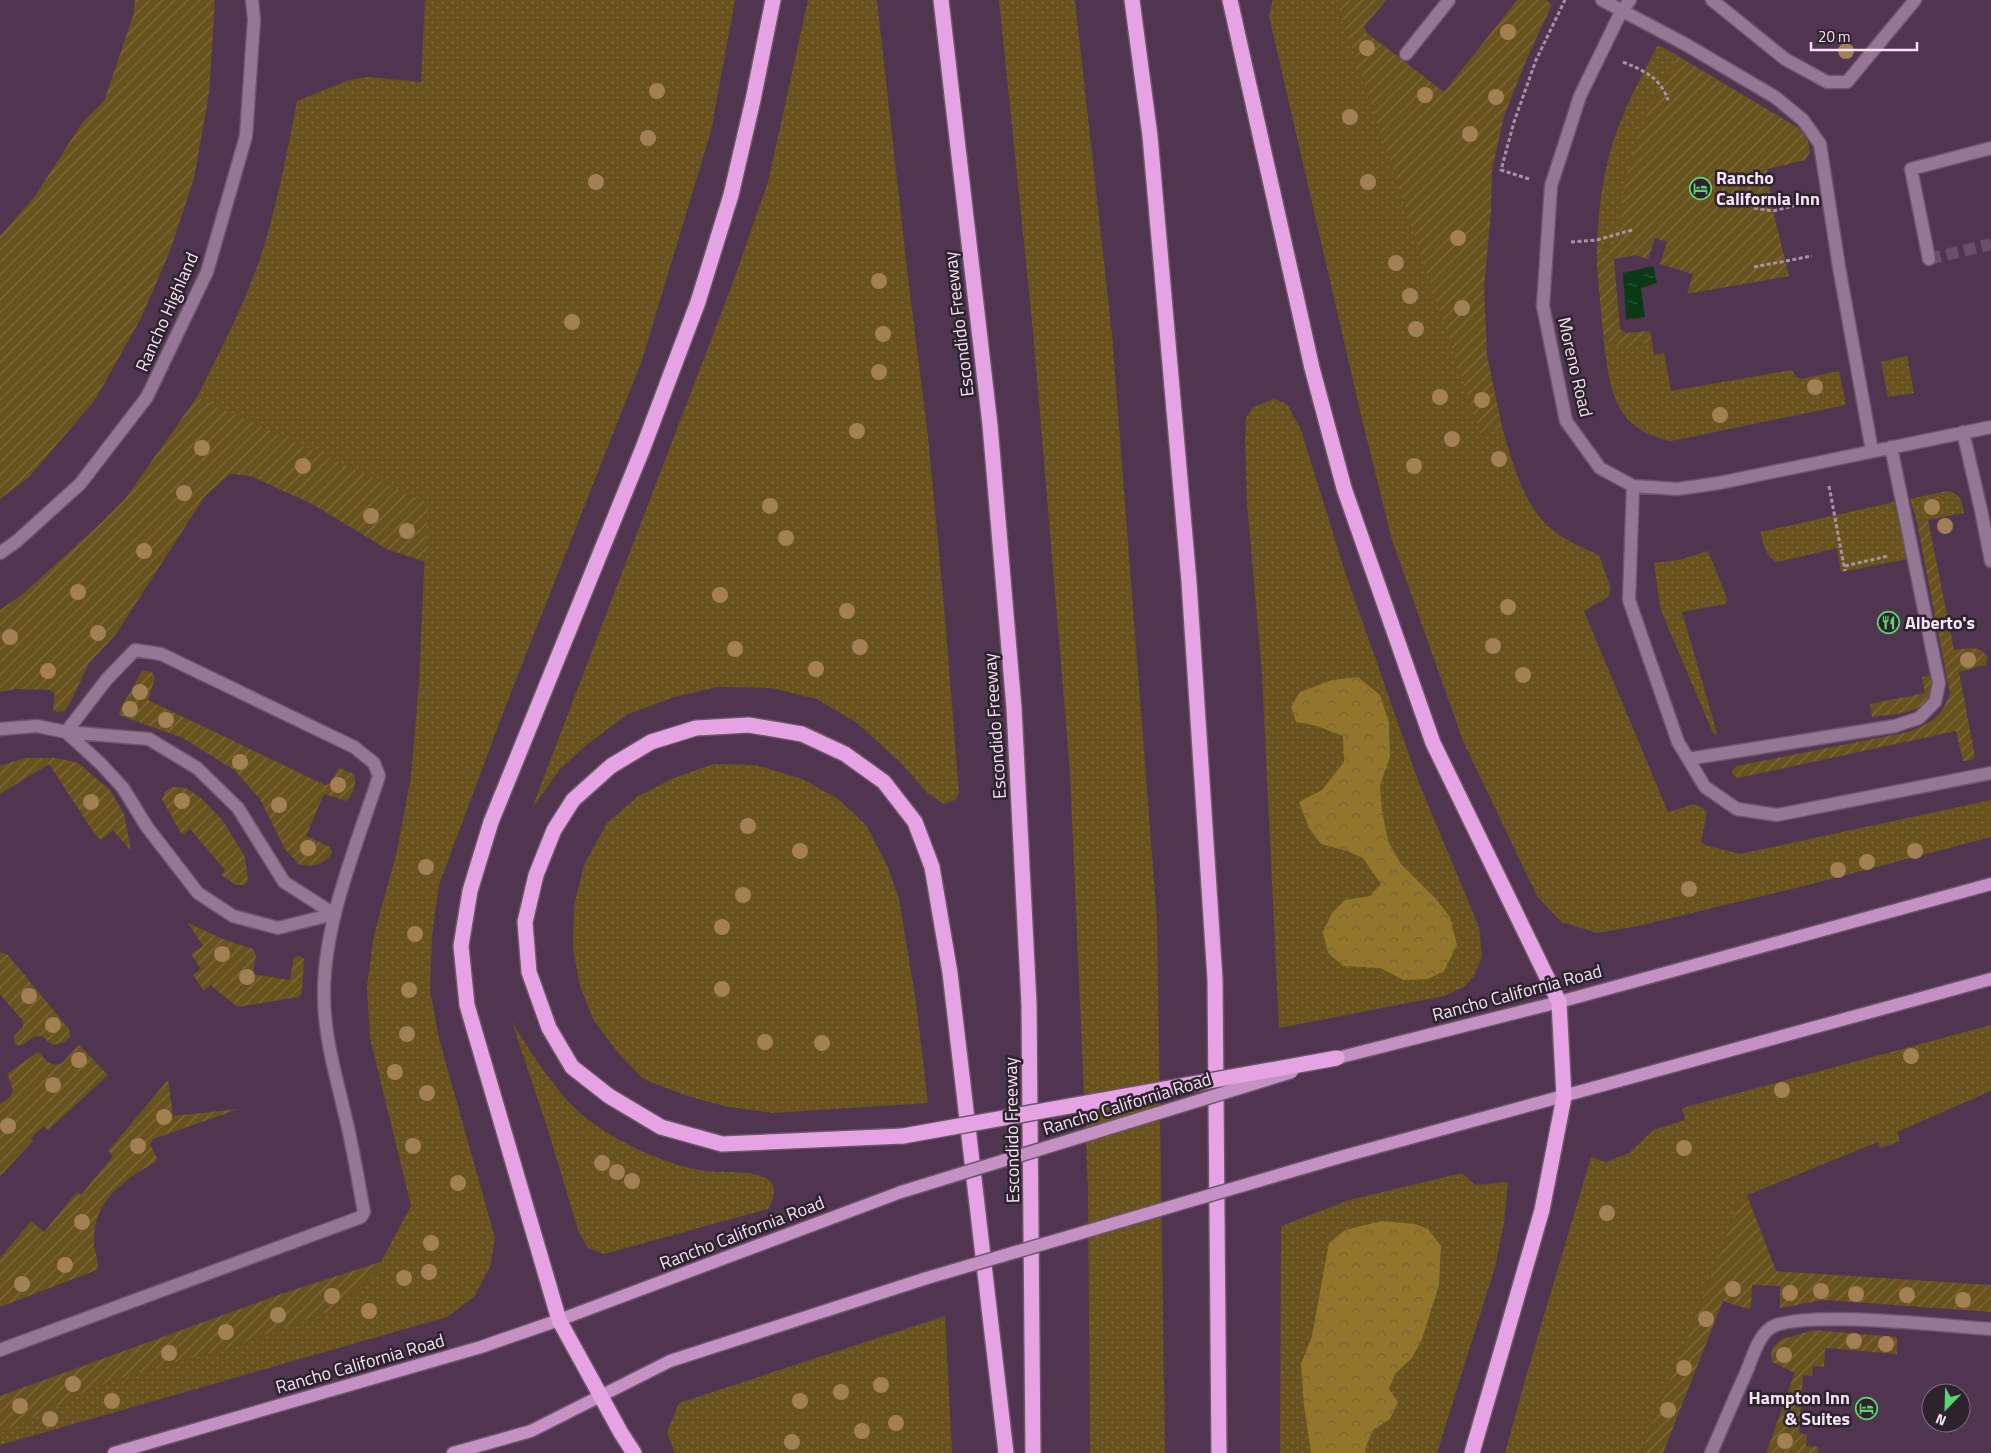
<svg xmlns="http://www.w3.org/2000/svg" width="1991" height="1453" font-family="'Titillium Web',sans-serif">
<defs>
<pattern id="grass-dots" width="8" height="8" patternUnits="userSpaceOnUse" patternTransform="scale(1.25)"><rect width="8" height="8" fill="#68521d"/><path d="M2 2h.1M6 6h.1" fill="none" stroke="#7e6b3e" stroke-width="1.8" stroke-linecap="round"/></pattern>
<pattern id="forest-crowns" width="20" height="18" patternUnits="userSpaceOnUse" patternTransform="scale(1.25)"><rect width="20" height="18" fill="#93762c"/><path d="M2 6a3 3 0 1 1 6 0M12 15a3 3 0 1 1 6 0" fill="none" stroke="#766238"/></pattern>
<pattern id="garden-furrows" width="10" height="10" patternUnits="userSpaceOnUse" patternTransform="scale(1.25)"><rect width="10" height="10" fill="#68521d"/><path d="M-1 1l2-2M0 10L10 0M9 11l2-2" fill="none" stroke="#7e6b3e"/></pattern>
<pattern id="water-ripples" width="26" height="14" patternUnits="userSpaceOnUse" patternTransform="scale(1.25)"><rect width="26" height="14" fill="#0c3915"/><path d="M2 4q2-2 4 0t4 0M15 11q2-2 4 0t4 0" fill="none" stroke="#305638"/></pattern>
</defs>
<rect width="100%" height="100%" fill="#513550"/>
<path fill="url(#grass-dots)" d="M425,0H735L711,131L642,360L506,705L439,885L432,935L430,990L439,1039L495,1238L490,1267L474,1297L447,1317L0,1445V1433L101,1385L157,1367L224,1350L330,1311L372,1278L411,1206L370,1038L367,986L374,935L397,851L411,776L419,684L427,503L197,397C222,348 249,296 265,243C279,196 288,148 297,101L349,80L368,77L421,82Z
M808,0H877L908,278L928,436L944,607L959,793L955,800L944,804L927,793L901,763L857,723L817,699L771,688L717,687L675,697L628,714L589,743L561,768L532,808L732,285L768,182Z
M999,0H1075L1112,335L1157,920L1165,1453H1090L1088,1188L1070,772L1033,331Z
M1273,0H1336L1482,435L1502,427C1512,461 1522,502 1549,527C1563,539 1582,548 1599,555L1611,589L1608,597L1584,611L1668,812L1694,804L1703,808L1707,813L1701,842L1705,845L1740,854L1991,800V837L1808,885L1638,926L1597,933L1561,922L1537,896L1463,741L1392,540L1360,411L1269,16Z
M1658,45L1678,56C1645,110 1620,179 1619,243L1597,250C1598,223 1600,196 1606,169C1615,125 1637,84 1658,45Z
M1603,335C1615,352 1634,345 1652,342L1654,355L1664,353L1671,391L1792,370L1796,377L1801,379L1839,371L1846,405L1671,441C1611,428 1610,387 1603,335Z
M1907,356L1914,393L1888,397L1881,362Z
M1274,399L1287,404L1301,430L1345,572L1419,783L1479,927L1482,957L1474,976L1464,987L1444,996L1279,1028L1262,673L1247,504L1245,438L1246,418L1253,407Z
M1947,491C1961,494 1962,501 1964,513L1917,522L1910,499Z
M1894,502L1907,559L1841,572L1837,548L1778,562C1765,558 1764,544 1760,532Z
M1708,551L1727,598L1726,604L1682,612L1717,733L1716,735L1713,733L1667,625L1660,606L1654,563L1679,560Z
M713,764L756,765L802,779L838,799L866,825L887,865L899,899L916,1002L928,1103L773,1113L728,1107L687,1096L643,1079L618,1053L594,1021L580,986L573,949L574,906L584,865L607,823L638,796L674,778Z
M512,1022C526,1044 540,1067 557,1088C586,1127 633,1150 678,1165C687,1168 698,1170 708,1171C733,1174 793,1165 768,1209L604,1254L588,1248L579,1233L548,1130Z
M1991,1025V1091L1897,1132L1900,1141L1880,1148L1878,1142L1740,1198L1711,1277L1641,1453H1505L1527,1373L1591,1157L1606,1162L1629,1153L1653,1130L1685,1120L1682,1108Z
M1462,1173L1475,1185L1508,1182L1504,1223L1495,1267L1437,1453H1280L1281,1226L1349,1200Z
M945,1316L952,1453H675L667,1432L679,1403Z"/>
<path fill="url(#forest-crowns)" d="M1358,677L1380,695L1389,723L1390,757L1380,786L1382,811L1388,841L1401,864L1435,898L1450,917L1457,945L1444,971L1428,979L1404,980L1380,968L1343,966L1328,953L1323,932L1332,913L1345,900L1370,896L1381,884L1363,858L1347,851L1321,844L1309,828L1299,802L1322,790L1344,762L1343,736L1317,726L1296,722L1291,707L1300,692L1332,680Z
M1382,1221L1415,1224L1428,1229L1441,1246L1439,1285L1422,1339L1412,1358L1395,1374L1389,1389L1398,1402L1390,1419L1373,1430L1365,1449L1366,1453H1311L1304,1406L1301,1364L1312,1336L1329,1243L1345,1230Z"/>
<path fill="url(#garden-furrows)" d="M135,0H215L209,94L194,178L170,251L141,318L95,400L29,477L0,499V236L35,196L82,123L104,101L133,16Z
M1336,0H1386L1364,27L1367,33L1444,92L1517,0H1546L1552,5L1527,58L1504,116L1492,170L1491,211L1484,288L1487,355L1502,427L1481,435Z
M1678,56L1800,129L1808,141L1810,152L1805,160L1767,169L1773,211L1789,276L1687,294L1693,274L1660,264L1667,242L1655,238L1648,259L1635,255L1614,259L1620,329L1626,333L1650,331L1652,342L1623,347L1616,346L1611,344L1603,334L1597,267V250L1619,243C1620,174 1642,114 1678,56Z
M197,397L428,503L425,562L387,549L312,504L251,476L230,474L205,496L116,634L89,663L71,701L64,711L57,712L53,710L55,694L51,690L16,689L0,692V610L24,593L101,523L125,499Z
M1928,520L1954,650C1967,649 1980,644 1988,658L1985,665L1959,672L1975,757L1971,760L1963,761L1956,731L1738,778L1732,774V770L1737,766L1908,732C1932,723 1940,718 1950,694L1917,522Z
M142,671H148L153,673L155,678L148,700L325,785L330,784L339,768L354,774C357,782 353,796 346,801L324,794L306,836L330,847L332,853C323,866 314,866 300,865L285,849L260,799L234,770L183,738L119,715L121,708Z
M1931,675C1935,715 1902,713 1872,717L1870,704L1925,693L1922,677Z
M25,758H57L78,763L110,790L124,814L131,851L113,830L101,840L96,836L49,764L0,794V766Z
M172,787L186,788L201,798L223,821L245,857L248,880L245,885H236L221,875L225,870L190,829L182,835L162,799L165,792Z
M188,923L223,939L253,949L256,955L253,974L290,980L294,957L299,956L304,959L302,992L299,997L238,1007L210,985L204,991L193,975L201,969L191,954L203,946Z
M0,952L8,955L69,1029L70,1037L64,1042L53,1045L41,1036C31,1036 28,1043 19,1046L15,1044L14,1036L23,1027V1021L0,994Z
M79,1045L108,1075L48,1130L44,1126L31,1138L33,1141L0,1176V1104L10,1097L13,1090L7,1074L38,1052L48,1062L55,1065L62,1063Z
M168,1080L173,1116L239,1109L153,1139L150,1144L157,1158L156,1162C125,1179 94,1200 94,1239C93,1250 100,1259 97,1270L0,1307V1258L31,1221L44,1232L77,1192L81,1195L113,1156L108,1151Z
M1747,1195L1776,1271L1991,1285V1312L1824,1300L1780,1308V1286L1752,1285L1751,1308L1748,1309L1723,1301L1663,1453H1641L1711,1277L1740,1198Z
M383,1261L372,1278L330,1311L224,1350L157,1367L101,1385L0,1433V1396L278,1295Z
M1815,1330L1897,1337V1354L1825,1348L1824,1367L1813,1366L1812,1376L1803,1375L1799,1433L1807,1435L1806,1446L1818,1447V1453H1766L1795,1373L1772,1362L1771,1356L1772,1348L1782,1339Z"/>
<path fill="url(#water-ripples)" d="M1653,266L1657,283L1641,288L1645,317L1626,320L1623,273Z"/>
<g fill="none" stroke-linecap="round" stroke-linejoin="round">
<path stroke="#6a4f69" stroke-width="12" stroke-dasharray="12 6" stroke-linecap="butt" d="M1929,259L1991,244"/>
<defs>
<path id="minor" d="M1602,0L1685,44L1775,97L1803,120L1820,144L1839,267L1872,451
M1630,0L1621,12L1580,96L1551,186L1543,306L1566,421L1600,468L1633,486L1678,489L1719,483L1991,427
M1712,0L1785,59L1827,82H1847L1915,0
M1406,54L1449,0
M1929,259L1911,169L1991,148
M1963,432L1981,510L1991,561
M1633,486L1629,600L1678,742L1705,787L1737,809L1777,815L1991,773
M0,553L17,541L80,484L147,397L207,272L246,136L254,19L252,0
M0,729L37,726L66,732L107,679L135,650L161,654L354,747L374,763L379,776C357,844 323,924 324,996C324,1036 336,1076 345,1115C353,1147 358,1180 364,1212L361,1217L0,1350
M66,732L100,763L123,788L147,827L198,893L233,916L278,928L334,914
M66,732L149,739L197,768L238,808L284,882L334,914
M1688,759L1895,726L1919,718L1935,702L1939,683L1891,447
M1711,1453C1723,1426 1734,1399 1746,1373C1752,1359 1757,1339 1769,1329C1794,1308 1952,1327 1991,1329"/>
<path id="major" d="M1337,1058L1559,1002L1991,884
M1337,1158L1991,979
M114,1453L481,1347L559,1320L901,1192
M453,1453L531,1431L670,1361L927,1278"/>
<path id="highway" d="M941,0L990,425L1014,708L1029,1004L1033,1453
M1132,0L1150,136L1189,582L1215,979L1219,1453
M1230,0L1312,368L1344,488L1433,743L1559,1002L1564,1097L1542,1210L1472,1453
M903,1136L722,1144L661,1127L609,1096L572,1067L549,1028L529,972L525,922L536,875L554,830L573,800L611,766L651,742L696,728L749,725L802,734L845,754L884,782L915,822L932,867L950,973L1006,1453
M634,1453L621,1433L559,1320L467,1005L461,946L470,891L491,822L643,448L698,302L731,195L753,100L773,0"/>
</defs>
<use href="#minor" stroke="#6c546b" stroke-width="15"/>
<use href="#major" stroke="#6c546b" stroke-width="15"/>
<use href="#highway" stroke="#6c546b" stroke-width="18"/>
<path stroke="#a992a8" stroke-width="3" stroke-dasharray="4 2.5" stroke-linecap="butt" d="M1623,62C1644,71 1660,77 1668,100
M1529,179L1501,170L1514,122L1536,60L1565,0
M1754,208L1773,211L1805,203
M1571,242L1597,240L1632,230
M1754,267L1812,256
M1829,486L1845,571
M1845,566L1888,556"/>
<use href="#minor" stroke="#957795" stroke-width="12"/>
<use href="#major" stroke="#c591c4" stroke-width="12"/>
<use href="#highway" stroke="#e5a3e4" stroke-width="15"/>
<defs>
<path id="major-bridge" d="M901,1192L1292,1072
M927,1278L1337,1158"/>
<path id="highway-bridge" d="M903,1136L1337,1058"/>
</defs>
<use href="#major-bridge" stroke="#6c546b" stroke-width="15" stroke-linecap="butt"/>
<use href="#highway-bridge" stroke="#6c546b" stroke-width="18" stroke-linecap="butt"/>
<use href="#major-bridge" stroke="#c591c4" stroke-width="12"/>
<use href="#highway-bridge" stroke="#e5a3e4" stroke-width="15"/>
</g>
<g fill="#a38054">
<circle cx="1508" cy="32" r="8"/>
<circle cx="1367" cy="48" r="8"/>
<circle cx="1846" cy="51" r="8"/>
<circle cx="657" cy="91" r="8"/>
<circle cx="1425" cy="95" r="8"/>
<circle cx="1496" cy="97" r="8"/>
<circle cx="1350" cy="117" r="8"/>
<circle cx="1470" cy="134" r="8"/>
<circle cx="648" cy="138" r="8"/>
<circle cx="596" cy="182" r="8"/>
<circle cx="1368" cy="182" r="8"/>
<circle cx="1458" cy="238" r="8"/>
<circle cx="1396" cy="263" r="8"/>
<circle cx="879" cy="281" r="8"/>
<circle cx="1410" cy="296" r="8"/>
<circle cx="1462" cy="308" r="8"/>
<circle cx="572" cy="322" r="8"/>
<circle cx="1416" cy="329" r="8"/>
<circle cx="883" cy="334" r="8"/>
<circle cx="879" cy="372" r="8"/>
<circle cx="1815" cy="387" r="8"/>
<circle cx="1440" cy="397" r="8"/>
<circle cx="1482" cy="400" r="8"/>
<circle cx="1720" cy="415" r="8"/>
<circle cx="857" cy="431" r="8"/>
<circle cx="1452" cy="439" r="8"/>
<circle cx="202" cy="448" r="8"/>
<circle cx="1499" cy="459" r="8"/>
<circle cx="303" cy="466" r="8"/>
<circle cx="1414" cy="466" r="8"/>
<circle cx="184" cy="493" r="8"/>
<circle cx="770" cy="506" r="8"/>
<circle cx="1932" cy="507" r="8"/>
<circle cx="371" cy="516" r="8"/>
<circle cx="1945" cy="526" r="8"/>
<circle cx="407" cy="531" r="8"/>
<circle cx="786" cy="538" r="8"/>
<circle cx="144" cy="551" r="8"/>
<circle cx="78" cy="592" r="8"/>
<circle cx="720" cy="595" r="8"/>
<circle cx="1508" cy="607" r="8"/>
<circle cx="847" cy="611" r="8"/>
<circle cx="98" cy="633" r="8"/>
<circle cx="10" cy="637" r="8"/>
<circle cx="1493" cy="646" r="8"/>
<circle cx="860" cy="647" r="8"/>
<circle cx="735" cy="649" r="8"/>
<circle cx="1968" cy="660" r="8"/>
<circle cx="816" cy="669" r="8"/>
<circle cx="48" cy="671" r="8"/>
<circle cx="1523" cy="675" r="8"/>
<circle cx="140" cy="692" r="8"/>
<circle cx="130" cy="709" r="8"/>
<circle cx="166" cy="720" r="8"/>
<circle cx="240" cy="762" r="8"/>
<circle cx="338" cy="785" r="8"/>
<circle cx="182" cy="801" r="8"/>
<circle cx="91" cy="802" r="8"/>
<circle cx="279" cy="805" r="8"/>
<circle cx="748" cy="826" r="8"/>
<circle cx="308" cy="848" r="8"/>
<circle cx="800" cy="851" r="8"/>
<circle cx="1915" cy="851" r="8"/>
<circle cx="1867" cy="862" r="8"/>
<circle cx="426" cy="867" r="8"/>
<circle cx="1838" cy="870" r="8"/>
<circle cx="1689" cy="889" r="8"/>
<circle cx="743" cy="895" r="8"/>
<circle cx="722" cy="927" r="8"/>
<circle cx="415" cy="934" r="8"/>
<circle cx="222" cy="954" r="8"/>
<circle cx="247" cy="977" r="8"/>
<circle cx="722" cy="989" r="8"/>
<circle cx="409" cy="990" r="8"/>
<circle cx="29" cy="996" r="8"/>
<circle cx="53" cy="1025" r="8"/>
<circle cx="407" cy="1034" r="8"/>
<circle cx="765" cy="1042" r="8"/>
<circle cx="822" cy="1043" r="8"/>
<circle cx="1911" cy="1056" r="8"/>
<circle cx="79" cy="1060" r="8"/>
<circle cx="395" cy="1072" r="8"/>
<circle cx="53" cy="1085" r="8"/>
<circle cx="1782" cy="1090" r="8"/>
<circle cx="427" cy="1093" r="8"/>
<circle cx="164" cy="1117" r="8"/>
<circle cx="8" cy="1126" r="8"/>
<circle cx="138" cy="1146" r="8"/>
<circle cx="413" cy="1146" r="8"/>
<circle cx="1684" cy="1148" r="8"/>
<circle cx="602" cy="1163" r="8"/>
<circle cx="617" cy="1172" r="8"/>
<circle cx="632" cy="1181" r="8"/>
<circle cx="458" cy="1183" r="8"/>
<circle cx="1607" cy="1213" r="8"/>
<circle cx="82" cy="1222" r="8"/>
<circle cx="431" cy="1243" r="8"/>
<circle cx="65" cy="1265" r="8"/>
<circle cx="429" cy="1272" r="8"/>
<circle cx="404" cy="1278" r="8"/>
<circle cx="22" cy="1284" r="8"/>
<circle cx="1733" cy="1289" r="8"/>
<circle cx="1821" cy="1291" r="8"/>
<circle cx="1790" cy="1293" r="8"/>
<circle cx="1856" cy="1294" r="8"/>
<circle cx="1907" cy="1295" r="8"/>
<circle cx="332" cy="1296" r="8"/>
<circle cx="1963" cy="1300" r="8"/>
<circle cx="369" cy="1311" r="8"/>
<circle cx="278" cy="1315" r="8"/>
<circle cx="1706" cy="1319" r="8"/>
<circle cx="226" cy="1332" r="8"/>
<circle cx="1854" cy="1341" r="8"/>
<circle cx="1886" cy="1344" r="8"/>
<circle cx="169" cy="1353" r="8"/>
<circle cx="1784" cy="1355" r="8"/>
<circle cx="1684" cy="1368" r="8"/>
<circle cx="73" cy="1384" r="8"/>
<circle cx="881" cy="1385" r="8"/>
<circle cx="841" cy="1392" r="8"/>
<circle cx="112" cy="1401" r="8"/>
<circle cx="800" cy="1401" r="8"/>
<circle cx="20" cy="1406" r="8"/>
<circle cx="1668" cy="1410" r="8"/>
<circle cx="50" cy="1419" r="8"/>
<circle cx="896" cy="1423" r="8"/>
<circle cx="862" cy="1431" r="8"/>
<circle cx="1785" cy="1441" r="8"/>
<circle cx="792" cy="1442" r="8"/>
</g>
<defs>
<symbol id="hotel-ring" viewBox="-11 -11 22 22"><circle r="9.5" fill="#2f222f" stroke="#5ad56f" stroke-width="1.5"/><path d="M-6-4.5h1.5V1H6V5H4.5V3h-9V5H-6ZM-4 0a1.8 1.8 0 1 1 3.6 0ZM.5 0V-2.5h3Q6-2.5 6 0Z" fill="#5ad56f"/></symbol>
<symbol id="restaurant-ring" viewBox="-11 -11 22 22"><circle r="9.5" fill="#2f222f" stroke="#5ad56f" stroke-width="1.5"/><path d="M-5-6h1v4h1v-4h1v4h1v-4h1v5L-1.5 .5V6h-2V.5L-5-1ZM5-6V6H3V1.5H1.5Q1.5-4 5-6Z" fill="#5ad56f"/></symbol>
</defs>
<g fill-rule="evenodd">
<use href="#hotel-ring" x="1688" y="176" width="25" height="25"/>
<use href="#restaurant-ring" x="1876" y="610" width="25" height="25"/>
<use href="#hotel-ring" x="1854" y="1396" width="25" height="25"/>
</g>
<g text-anchor="middle" stroke-width="5" stroke-linejoin="round" paint-order="stroke">
<g font-size="18" font-weight="bold" fill="#f6e4f5" stroke="#2f222f" text-anchor="start">
<text x="1716" y="184">Rancho<tspan x="1716" dy="21">California Inn</tspan></text>
<text x="1905" y="629">Alberto's</text>
<text x="1850" y="1404" text-anchor="end">Hampton Inn<tspan x="1850" dy="21">&amp; Suites</tspan></text>
</g>
<g font-size="18" fill="#f6e4f5" stroke="#2f222f">
<text transform="translate(167 312) rotate(-66)" y="6">Rancho Highland</text>
<text transform="translate(959 324) rotate(-97)" y="6">Escondido Freeway</text>
<text transform="translate(1575 367) rotate(77)" y="6">Moreno Road</text>
<text transform="translate(995 726) rotate(-94)" y="6">Escondido Freeway</text>
<text transform="translate(1517 993) rotate(-15)" y="6">Rancho California Road</text>
<text transform="translate(1127 1104) rotate(-17)" y="6">Rancho California Road</text>
<text transform="translate(1012 1130) rotate(-91)" y="6">Escondido Freeway</text>
<text transform="translate(742 1233) rotate(-21)" y="6">Rancho California Road</text>
<text transform="translate(360 1364) rotate(-16)" y="6">Rancho California Road</text>
</g>
</g>
<g transform="translate(1946 1408) rotate(203)"><circle r="24" fill="#2f222f" stroke="#7f707e"/>
<path d="M0-4L9 19L0 12L-9 19Z" fill="#5ad56f"/>
<text y="-8" font-size="14" font-weight="bold" text-anchor="middle" fill="#f6e4f5">N</text>
</g>
<path d="M1811 42v8h106v-8" fill="none" stroke="#f6e4f5" stroke-width="2.5"/>
<text x="1818" y="42" font-size="15" fill="#f6e4f5" stroke="#2f222f" stroke-width="4" paint-order="stroke">20 m</text>
</svg>
